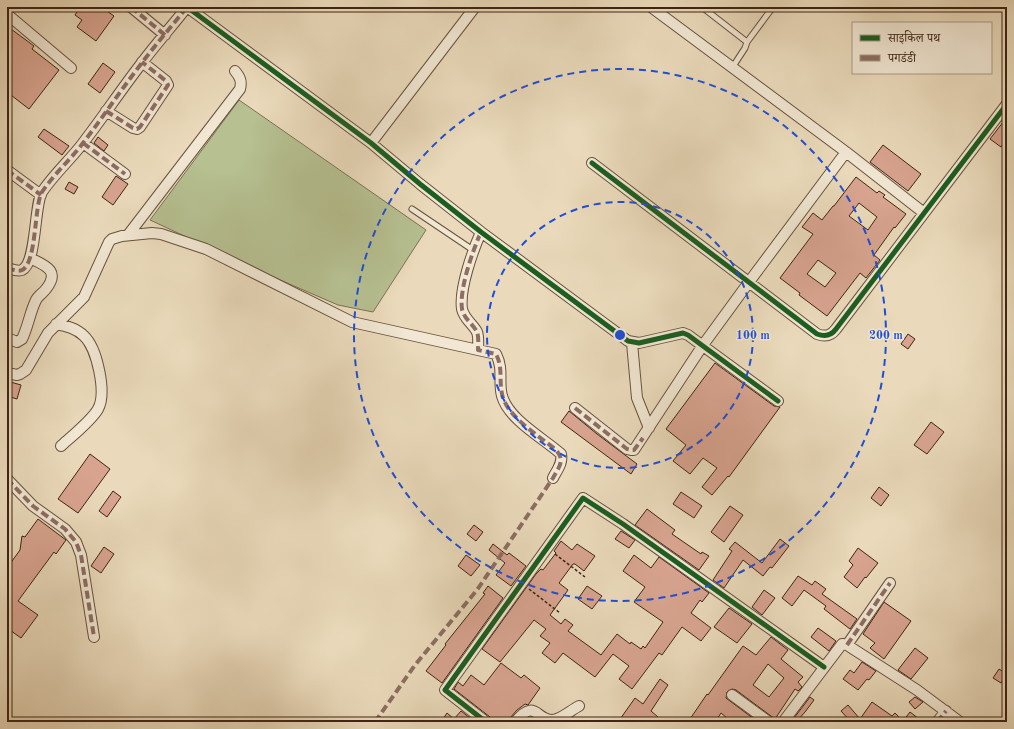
<svg xmlns="http://www.w3.org/2000/svg" width="1014" height="729" font-family="'Old Standard TT','Noto Serif Devanagari',serif">
<rect width="100%" height="100%" fill="#eadabb"/>
<filter id="stains"><feTurbulence type="fractalNoise" baseFrequency=".005" numOctaves="4"/><feColorMatrix values="0 0 0 0 .2 0 0 0 0 .09 0 0 0 0 .02 0 0 0 .5 -.17"/></filter>
<radialGradient id="worn" r=".72"><stop offset=".6" stop-color="#630" stop-opacity="0"/><stop offset="1" stop-color="#630" stop-opacity=".3"/></radialGradient>
<path fill="#b6c091" stroke="#7a7252" d="M239,100L426,230L373,312L338,305L264,273L150,220Z"/>
<path fill="#d8a490" stroke="#3e2414" fill-rule="evenodd" d="M80,7H101L114,16L96,41L77,27L82,20L75,15Z
M7,26L34,46L32,49L59,70L29,109L7,92Z
M103,63L115,72L100,93L88,84Z
M1007,117V138L1001,147L990,139Z
M44,129L69,146L62,155L38,137Z
M98,137L108,145L104,151L94,143Z
M883,145L921,174L908,191L870,162Z
M116,176L128,184L113,205L102,197Z
M856,177L877,193L879,191L885,195L883,197L906,214L895,228L894,227L874,255L880,260L866,278L860,273L827,316L799,295L800,293L780,278L813,234L802,227L813,213L822,220L833,206H834ZM859,203L877,217L868,230L849,216ZM818,260L836,273L825,287L807,274Z
M69,182L78,187L74,194L65,189Z
M908,334L915,339L908,349L901,344Z
M715,363L774,406L780,407L729,477L728,476L712,495L702,487L717,468L703,458L690,474L673,461L686,445L666,429Z
M7,381L21,385L17,399L7,396Z
M569,411L597,434L637,464L631,474L561,422Z
M931,422L944,432L927,454L914,445Z
M90,454L110,469L78,513L58,499Z
M879,487L889,495L881,506L871,498Z
M113,491L121,497L107,517L99,511Z
M681,492L702,506L694,518L673,504Z
M730,506L743,515L724,542L711,532Z
M647,509L675,530L672,534L701,554L702,552L709,556L699,570L635,525Z
M38,519L66,540L56,554L54,552L18,601L38,615L21,638L7,628V568L20,550L22,536L25,537Z
M474,525L483,532L476,541L467,534Z
M621,531L635,540L629,548L615,539Z
M780,539L789,546L772,568L770,567L763,576L743,560L724,588L713,580L732,551L729,549L735,542L762,563Z
M561,541L572,550L577,544L595,556L584,571L575,564H573L559,583L568,590L550,615L561,624L565,619L573,625L568,631L601,655L617,634L630,644L631,642L641,649L643,646L645,648L663,622L634,602L645,587L623,571L634,555L651,568L659,557L709,593L702,602L700,600L691,613L711,628L701,641L682,627L662,655L659,653L632,689L619,679L629,666L613,654L595,677L563,653L555,663L542,653L550,643L540,636L546,629L534,620L500,662L482,649L536,574L541,569L543,570L556,553L554,551Z
M493,544L507,555L509,553L526,566L511,586L496,575L505,563L489,550Z
M104,547L114,554L101,573L91,566Z
M858,548L878,563L866,578L865,577L857,588L844,577L853,565L849,561Z
M466,555L480,565L471,576L458,566Z
M798,576L812,585L815,581L826,589L822,594L857,619L850,629L824,609L826,606L804,590L792,606L782,598Z
M488,586L503,598L442,683L426,671L446,645L445,644L485,594L483,593Z
M587,586L602,596L592,609L578,599Z
M764,590L775,598L762,615L752,607Z
M884,602L911,621L884,659L870,648L875,643L863,634Z
M729,608L752,624L737,643L714,627Z
M818,628L836,641L829,651L811,637Z
M771,637L788,650L781,659L803,677L798,682L802,687L798,691L795,689L775,719L736,690L732,689L727,692L726,698L758,722H732L721,713L715,722H688L707,694L708,695L743,646L756,655ZM768,664L784,678L769,697L753,685Z
M915,648L928,658L911,679L898,670Z
M862,662L876,671L869,680L867,679L858,690L843,679L850,670L854,673Z
M501,663L521,678L524,675L540,688L528,705L525,704L517,710L510,718L509,722H492L490,717L454,689L458,682L463,686L471,675L484,685Z
M999,669L1007,674L1001,683L993,678Z
M660,679L668,685L651,711L658,717L654,722H618L635,698L643,704Z
M810,697L814,700L805,712L796,722H791Z
M915,697L923,702L915,709L909,702Z
M872,702L892,716L895,713L903,721L910,712L923,722H851L841,711L848,705L860,719Z
M461,711L475,722H441L447,713L454,719Z"/>
<g fill="none" stroke-linecap="round" stroke-linejoin="round">
<defs>
<path id="lane" d="M702,7L747,42L745,48L732,68
M747,42L773,7
M412,209L473,250"/>
<path id="street" d="M131,7L165,35
M187,7L371,143L420,184L481,232L628,341L639,343L683,333L688,335L778,401
M651,7L846,152L924,213
M7,14L71,68
M106,111L133,128L137,129L140,127L168,85L166,81L142,62
M83,143L125,174
M371,143L475,7
M592,163L817,334C825,337 831,336 836,329L1007,104
M7,170L41,195
M481,232C473,250 459,289 462,309C464,319 473,324 477,332C479,337 478,345 478,350L496,354C504,370 498,381 502,396C509,420 543,438 561,454C563,463 557,470 553,478
M128,235L240,89C242,81 240,77 235,71
M7,268C11,269 18,272 22,270C37,263 34,205 42,192C54,174 71,159 83,143C103,117 121,90 141,64C156,44 172,26 187,7
M56,324C66,326 76,328 84,336C97,348 107,393 98,409C92,420 71,437 61,446
M7,338L17,342L22,339C28,327 30,312 36,300C38,296 43,293 46,289C61,270 44,265 30,258
M632,343L637,398L649,428
M7,373L17,375L20,374L26,370L48,333L84,297L109,242L112,239L122,236L152,233L161,234L206,249L352,322L478,350
M575,408L627,449L631,450H634L703,345L749,282L846,152
M7,479L33,506L65,529L76,542L81,555L94,637
M847,645L890,583
M732,695L769,722
M486,722L445,690L583,498L623,524L824,667
M515,722C536,697 536,721 553,720C562,719 571,710 579,706
M783,722L842,644L847,645L917,690L960,722
M937,722L946,711"/>
</defs>
<use href="#lane" stroke="#69523e" stroke-width="7"/>
<use href="#street" stroke="#69523e" stroke-width="12"/>
<path stroke="#3e2414" stroke-width="1.5" stroke-dasharray="3 2" stroke-linecap="butt" d="M555,554L585,577
M529,589L560,613"/>
<use href="#lane" stroke="#f1e7d3" stroke-width="5"/>
<use href="#street" stroke="#f1e7d3" stroke-width="10"/>
<path stroke="#8d6e63" stroke-width="4" stroke-dasharray="8 4" stroke-linecap="butt" d="M131,7L165,35
M106,111L133,128L137,129L140,127L168,85L166,81L142,62
M83,143L125,174
M7,170L41,195
M7,268C11,269 18,272 22,270C37,263 34,205 42,192C54,174 71,159 83,143C103,117 121,90 141,64C156,44 172,26 187,7
M575,408L627,449L631,450H634L643,438
M7,479L33,506L65,529L76,542L81,555L94,637
M847,645L890,583
M375,722L415,665L477,590L553,478C559,467 566,460 555,449C539,436 506,416 502,394C499,380 503,367 496,354L478,350C478,345 479,337 477,332C473,324 464,319 462,309C459,289 473,250 481,232
M937,722L946,711"/>
<defs>
<path id="cycleway" d="M187,7L371,143L420,184L481,232L628,341L639,343L683,333L688,335L778,401
M592,163L817,334C825,337 831,336 836,329L1007,104
M486,722L445,690L583,498L623,524L824,667"/>
</defs>
<use href="#cycleway" stroke="#f1e7d3" stroke-width="8"/>
<use href="#cycleway" stroke="#1b5e20" stroke-width="5"/>
</g>
<g fill="none" stroke="#1d4ed8" stroke-width="2" stroke-dasharray="7 5">
<circle cx="620" cy="335" r="133"/>
<circle cx="620" cy="335" r="266"/>
</g>
<circle cx="620" cy="335" r="6" fill="#1d4ed8" stroke="#f1e7d3" stroke-width="2"/>
<g font-size="12" text-anchor="middle" font-weight="bold" fill="#1d4ed8" stroke="#f1e7d3" stroke-width="3" stroke-linejoin="round" paint-order="stroke">
<text x="753" y="339">100 m</text>
<text x="886" y="339">200 m</text>
</g>
<rect width="1014" height="729" fill="none" stroke="#eadabb" stroke-width="24"/>
<rect x="8" y="8" width="998" height="713" fill="none" stroke="#3e2414" stroke-width="2"/>
<rect x="12" y="12" width="990" height="705" fill="none" stroke="#3e2414"/>
<rect x="852" y="22" width="140" height="52" fill="#f1e7d3" stroke="#a99987"/>
<rect x="860" y="35" width="20" height="6" fill="#1b5e20" stroke="#a99987"/>
<text x="888" y="42" font-size="12" fill="#3e2414">साइकिल पथ</text>
<rect x="860" y="55" width="20" height="6" fill="#8d6e63" stroke="#a99987"/>
<text x="888" y="62" font-size="12" fill="#3e2414">पगडंडी</text>
<rect width="100%" height="100%" filter="url(#stains)"/>
<rect width="100%" height="100%" fill="url(#worn)"/>
</svg>
